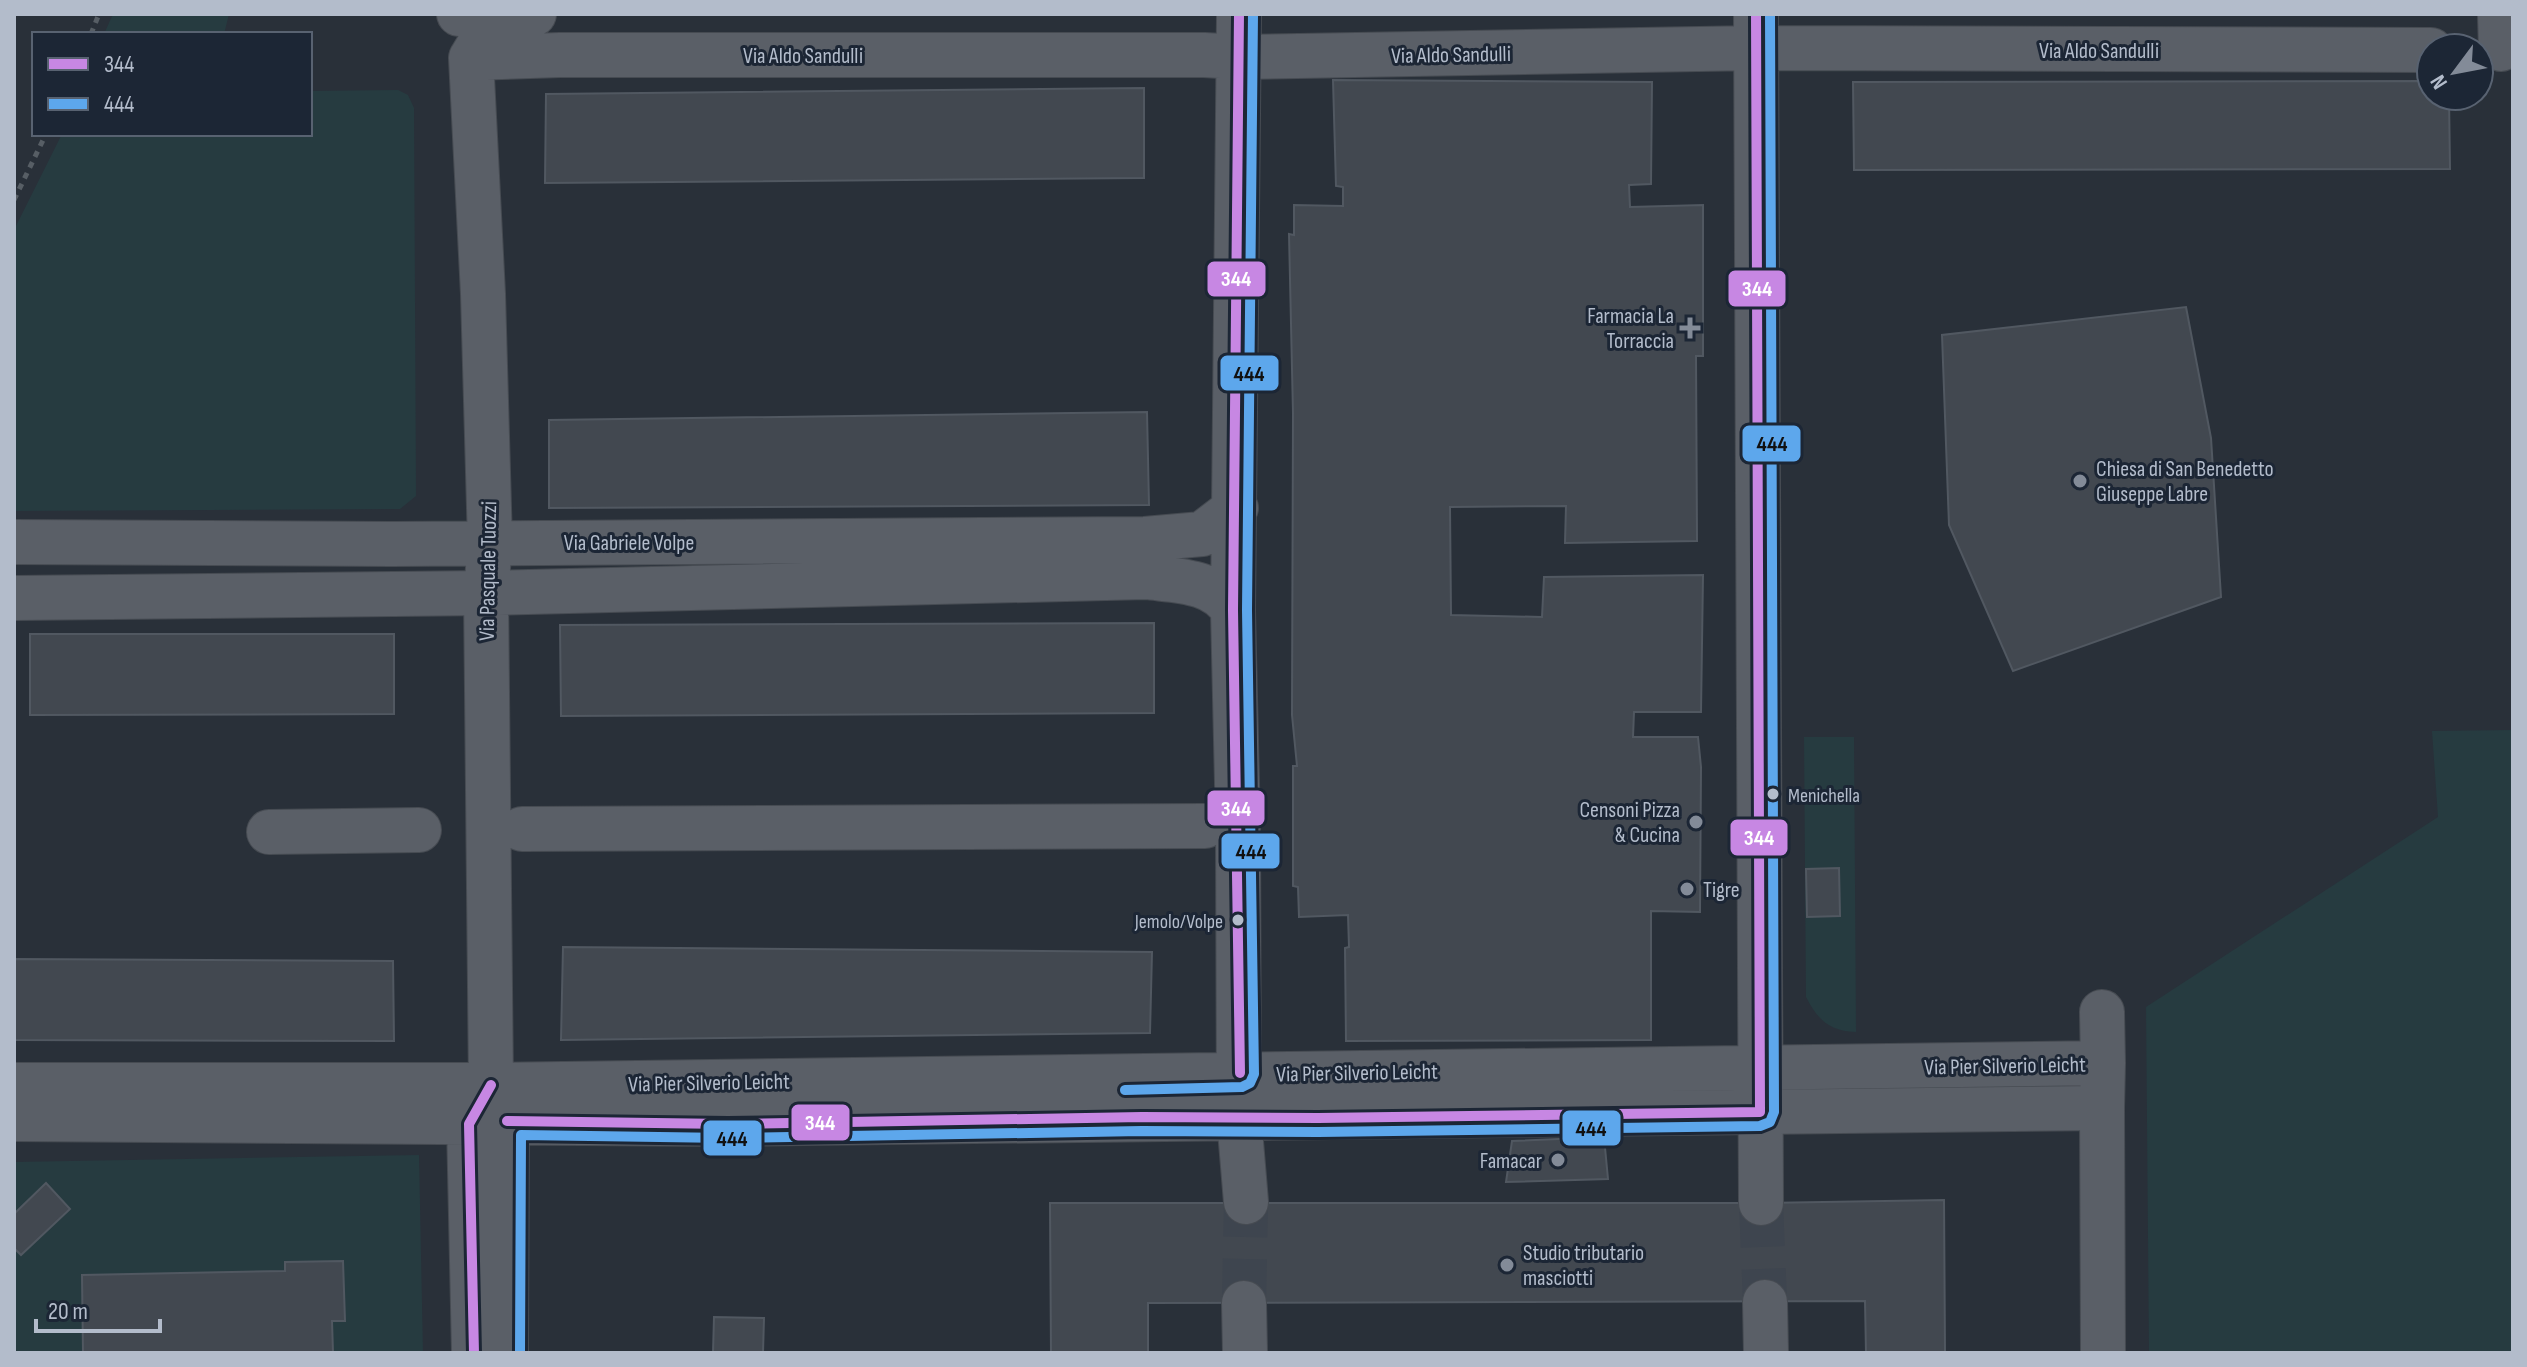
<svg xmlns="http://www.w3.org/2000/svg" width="2527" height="1367" font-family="'Sofia Sans Condensed',sans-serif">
<rect width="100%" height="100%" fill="#293039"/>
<path fill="#263b40" d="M113,14H229L224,34H104Z
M398,90L408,95L414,108L416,496L400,509L14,511V230L62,134H310V91Z
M2513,730V1353H2149L2146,1007L2438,817L2432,731Z
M1804,737H1854L1856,1032C1829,1031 1818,1020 1806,997Z
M419,1155L423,1353H14V1162Z"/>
<path fill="#424850" stroke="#515861" stroke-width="2" d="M1333,80L1652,82L1651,184L1629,185L1630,207L1703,205V356H1696L1697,541L1565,543L1566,506L1450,507L1451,615L1542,617L1544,577L1703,575L1701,712H1634L1633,737H1698L1701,767L1700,912L1651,911V1040L1346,1041L1345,948L1349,947L1348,915L1299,917L1298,887L1293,886V766H1297L1292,715L1293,413L1289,234L1294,235V205L1343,206V187L1336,186Z
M2431,81V96H2449L2450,169L1854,170L1853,82Z
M1144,88V178L545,183L546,94Z
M2186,307L2211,438L2221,597L2013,671L1949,525L1942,335Z
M1147,412L1149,505L549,508V420Z
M1154,623V713L561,716L560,625Z
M30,634H394V714L30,715Z
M1839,868L1840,916L1807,917L1806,869Z
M563,947L1152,952L1150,1033L561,1040Z
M14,959L393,961L394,1041L14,1040Z
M1604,1137L1608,1179L1506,1182L1512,1141Z
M46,1183L70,1209L21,1255L14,1248V1214Z
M1944,1200L1945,1353H1866L1865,1301L1148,1303V1353H1051L1050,1203H1761Z
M343,1261L345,1321H332L333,1353H83L82,1275L285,1271V1262Z
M714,1317L764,1318L763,1353H713Z"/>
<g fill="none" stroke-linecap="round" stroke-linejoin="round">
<path stroke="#3e454f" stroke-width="44" stroke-dasharray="44 22" stroke-linecap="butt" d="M1761,1203L1765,1302
M1244,1303L1246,1202"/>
<defs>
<path id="minor" d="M459,14L495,18L471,58
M1239,14L1233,610L1238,827L1239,1118L1246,1202
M1756,14L1761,1203
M2500,14L2501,49
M495,18L534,14
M471,58L560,55H1204L1239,57L1756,48L2431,50
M471,58L483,294L490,543L486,593L491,1085L507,1121L506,1353
M14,542L392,544L1145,539L1202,534L1236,508
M14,598L486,593L1146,577C1178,581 1214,580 1233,610
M522,829L1205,826
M269,832L419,830
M2102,1012L2103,1063
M14,1085H491L2103,1063L2102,1108L728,1124L14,1119
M2102,1108L2103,1353
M1765,1302L1766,1353
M1244,1303L1245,1353
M474,1353L469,1124L484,1098"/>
</defs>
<use href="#minor" stroke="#464b52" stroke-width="46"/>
<path stroke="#575e65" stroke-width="5" stroke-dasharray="6 6" stroke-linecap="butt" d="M91,34L99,14
M14,200L46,134"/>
<use href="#minor" stroke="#5a5f67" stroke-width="44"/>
<defs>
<path id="bus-1" d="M1239,14L1233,610L1240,1073
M1756,14L1760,1112
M507,1121L728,1124L1142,1117L1318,1118L1760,1112
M474,1353L469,1124L491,1085"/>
<path id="bus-2" d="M1125,1090L1242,1087L1250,1083L1254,1074L1247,610L1253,14
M520,1353L521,1135L728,1138L1142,1131L1318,1132L1760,1126L1770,1122L1774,1112L1770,14"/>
</defs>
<use href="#bus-1" stroke="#1c2635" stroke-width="16"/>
<use href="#bus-2" stroke="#1c2635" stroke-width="16"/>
<use href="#bus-1" stroke="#c787e3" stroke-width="10"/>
<use href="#bus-2" stroke="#5da7ec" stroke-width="10"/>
</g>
<g fill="#838b98" stroke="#1c2635" stroke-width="3">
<path d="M1686 316h8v8h8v8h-8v8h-8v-8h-8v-8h8z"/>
<circle cx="2080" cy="481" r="8"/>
<circle cx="1696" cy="822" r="8"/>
<circle cx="1687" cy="889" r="8"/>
<circle cx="1558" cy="1160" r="8"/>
<circle cx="1507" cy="1265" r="8"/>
</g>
<g fill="#b3bccb" stroke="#1c2635" stroke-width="3">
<circle cx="1773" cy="794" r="7"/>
<circle cx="1238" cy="920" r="7"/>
</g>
<g text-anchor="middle" stroke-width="6" stroke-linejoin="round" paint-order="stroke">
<g font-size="20" fill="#b3bccb" stroke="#1c2635" text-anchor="start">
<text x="1788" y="802">Menichella</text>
<text x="1223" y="928" text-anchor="end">Jemolo/Volpe</text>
</g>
<g font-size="22" fill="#b3bccb" stroke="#1c2635">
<text x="2099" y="58">Via Aldo Sandulli</text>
<text transform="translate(1451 54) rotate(-1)" y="8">Via Aldo Sandulli</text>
<text x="803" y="63">Via Aldo Sandulli</text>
<text x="629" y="550">Via Gabriele Volpe</text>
<text transform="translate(487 571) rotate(-89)" y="8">Via Pasquale Tuozzi</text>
<text transform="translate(2005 1065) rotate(-1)" y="8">Via Pier Silverio Leicht</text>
<text transform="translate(1357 1072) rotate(-1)" y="8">Via Pier Silverio Leicht</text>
<text transform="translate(709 1082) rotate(-1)" y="8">Via Pier Silverio Leicht</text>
</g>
<g font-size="22" fill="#b3bccb" stroke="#1c2635" text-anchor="end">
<text x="1674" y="323">Farmacia La<tspan x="1674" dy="25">Torraccia</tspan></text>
<text x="2096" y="476" text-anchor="start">Chiesa di San Benedetto<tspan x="2096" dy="25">Giuseppe Labre</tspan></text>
<text x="1680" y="817">Censoni Pizza<tspan x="1680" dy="25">&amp; Cucina</tspan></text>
<text x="1703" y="897" text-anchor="start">Tigre</text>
<text x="1542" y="1168">Famacar</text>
<text x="1523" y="1260" text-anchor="start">Studio tributario<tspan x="1523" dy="25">masciotti</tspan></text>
</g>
</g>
<g stroke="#1c2635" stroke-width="3">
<rect x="1206" y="260" width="61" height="38" rx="8" fill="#c787e3"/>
<rect x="1727" y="269" width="60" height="39" rx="8" fill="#c787e3"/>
<rect x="1219" y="354" width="61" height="38" rx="8" fill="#5da7ec"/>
<rect x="1741" y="424" width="61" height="39" rx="8" fill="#5da7ec"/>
<rect x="1206" y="789" width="60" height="38" rx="8" fill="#c787e3"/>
<rect x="1729" y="818" width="60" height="39" rx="8" fill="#c787e3"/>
<rect x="1220" y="832" width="61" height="38" rx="8" fill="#5da7ec"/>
<rect x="790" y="1103" width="61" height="39" rx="8" fill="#c787e3"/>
<rect x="1561" y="1109" width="61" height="38" rx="8" fill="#5da7ec"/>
<rect x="702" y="1119" width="61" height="38" rx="8" fill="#5da7ec"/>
</g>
<g font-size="22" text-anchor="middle" font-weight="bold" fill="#fff">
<text x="1236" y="286">344</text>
<text x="1757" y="296">344</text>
<text x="1236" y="816">344</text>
<text x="1759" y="845">344</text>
<text x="820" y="1130">344</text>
</g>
<g font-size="22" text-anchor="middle" font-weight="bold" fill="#111">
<text x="1249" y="381">444</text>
<text x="1772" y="451">444</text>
<text x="1251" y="859">444</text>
<text x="1591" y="1136">444</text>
<text x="732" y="1146">444</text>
</g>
<rect width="2527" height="1367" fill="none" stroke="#b3bccb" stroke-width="32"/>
<rect x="32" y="32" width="280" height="104" fill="#1c2635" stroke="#586271" stroke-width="2"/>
<rect x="48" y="58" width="40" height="12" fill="#c787e3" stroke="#586271" stroke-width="2"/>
<text x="104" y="72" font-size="24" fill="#b3bccb">344</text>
<rect x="48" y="98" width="40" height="12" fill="#5da7ec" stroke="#586271" stroke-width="2"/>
<text x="104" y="112" font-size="24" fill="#b3bccb">444</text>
<g transform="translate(2455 72) rotate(238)"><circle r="38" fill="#1c2635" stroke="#586271" stroke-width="2"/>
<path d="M0-6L14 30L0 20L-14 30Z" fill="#838b98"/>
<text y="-12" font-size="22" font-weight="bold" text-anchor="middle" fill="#b3bccb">N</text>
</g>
<path d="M36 1319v12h124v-12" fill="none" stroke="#b3bccb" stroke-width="4"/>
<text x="48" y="1319" font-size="24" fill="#b3bccb" stroke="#1c2635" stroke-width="6" paint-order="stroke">20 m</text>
</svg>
